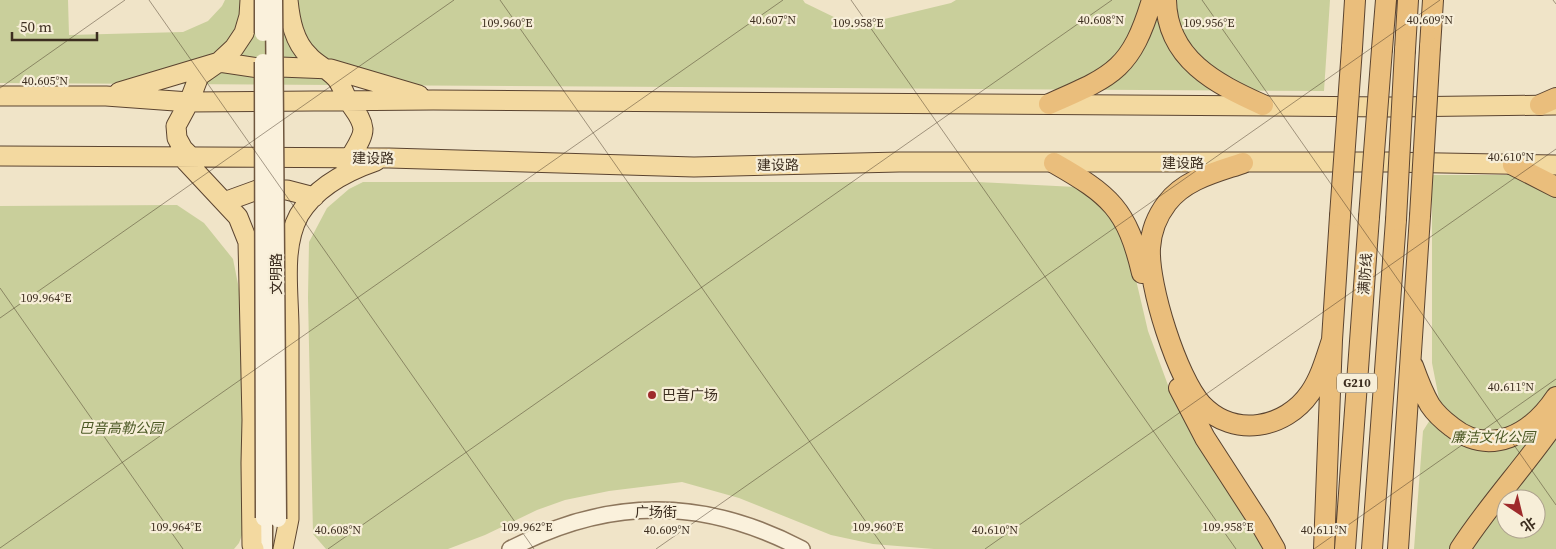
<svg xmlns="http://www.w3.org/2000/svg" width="1556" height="549" font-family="'Source Serif 4','Noto Sans SC',serif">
<rect width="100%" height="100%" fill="#f0e4c8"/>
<path fill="#c9cf9b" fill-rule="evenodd" d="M0,0H68L69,35L183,32L208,21L222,6L225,0H803L805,3L840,20L876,21L951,3L956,0H1330L1324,91L0,83Z
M1432,175H1556V549H1414L1423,431L1440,404L1432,363ZM1506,499H1536V529H1506Z
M363,182H978L1076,187L1101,200L1129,250L1148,331L1172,396L1264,549H934L873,544L831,535L739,498L682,482L609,491L565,500L537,510L485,535L448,549H326L313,534L308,298L309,242L327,208L349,189Z
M177,205L204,223L233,259L241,299L244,530L239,543L234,549H0V206Z"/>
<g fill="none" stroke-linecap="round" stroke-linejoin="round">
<defs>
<path id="tertiary" d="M510,549C609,497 703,497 802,549"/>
<path id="secondary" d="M264,549V518"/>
<path id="primary" d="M288,0C290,20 294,42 309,56C317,65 328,69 336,78C342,85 344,94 349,102C354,110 362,118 363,129C363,141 350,154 346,167
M119,92L219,62L234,48L244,33L249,16L250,0
M0,96H106L189,102L433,100L1392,107L1555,105
M0,156L389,158L694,167L899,162H1388L1556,165
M181,156L238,217L248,242L252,420L251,463L252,545L254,549
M190,156L183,149L177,138L176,126L189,102L199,76L219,62L259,68L280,67L331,69L419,95
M224,202L257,190H287L314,197
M283,549L289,519C289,458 289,397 289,336C290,298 280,250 299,215C315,188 347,171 376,161"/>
<path id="trunk" d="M1166,0C1167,59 1216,84 1263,105
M1430,47L1433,0
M1352,48L1355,0
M1382,49L1386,0
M1405,50L1408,0
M1049,104C1113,76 1131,70 1152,0
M1540,105L1556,98
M1054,163C1110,195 1127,209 1142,273
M1243,163C1217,172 1185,179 1167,203C1157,216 1151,232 1150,248C1148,285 1177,378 1202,405C1234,438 1285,429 1310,393C1321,377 1326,358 1332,340
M1513,165L1556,187
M1413,366C1418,380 1423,393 1430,405C1436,414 1444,421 1452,427C1491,458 1532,433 1556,397
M1179,388L1205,438L1260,523L1275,549
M1324,549L1332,340L1340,216
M1345,549L1369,217
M1372,549L1396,220
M1398,549L1420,216
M1460,549C1489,504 1526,465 1556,421"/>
</defs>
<use href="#tertiary" stroke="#8d765c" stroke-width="18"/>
<use href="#secondary" stroke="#6f573f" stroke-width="19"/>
<use href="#primary" stroke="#5b4430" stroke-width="21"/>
<use href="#trunk" stroke="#5b4430" stroke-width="22"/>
<use href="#tertiary" stroke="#faf1dc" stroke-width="15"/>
<use href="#secondary" stroke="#faf1dc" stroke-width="16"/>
<use href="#primary" stroke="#f3d9a0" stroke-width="19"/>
<use href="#trunk" stroke="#eabe7c" stroke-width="20"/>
<defs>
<path id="secondary-bridge" d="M263,0V33
M274,0L278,519
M263,62L264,518"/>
<path id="trunk-bridge" d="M1340,216L1352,48
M1420,216L1430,47
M1369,217L1382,49
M1396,220L1405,50"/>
</defs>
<use href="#secondary-bridge" stroke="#6f573f" stroke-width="19" stroke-linecap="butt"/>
<use href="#trunk-bridge" stroke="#5b4430" stroke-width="22" stroke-linecap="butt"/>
<use href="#secondary-bridge" stroke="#faf1dc" stroke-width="16"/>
<use href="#trunk-bridge" stroke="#eabe7c" stroke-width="20"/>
</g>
<path fill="none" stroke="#3d2e20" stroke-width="1" stroke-opacity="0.45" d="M149,0L534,549M500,0L885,549M851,0L1236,549M1202,0L1556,505M1553,0L1556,4M0,88L125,0M0,288L183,549M0,318L454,0M0,548L783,0M328,549L1112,0M656,549L1440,0M985,549L1556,149M1314,549L1556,379"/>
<circle fill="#9e2a2b" stroke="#f7eed8" stroke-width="2" cx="652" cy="395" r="5"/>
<g text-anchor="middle" stroke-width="4.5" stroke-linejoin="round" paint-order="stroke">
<rect fill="#f7eed8" stroke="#756857" stroke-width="1" x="1337" y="373.5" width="40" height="19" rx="4"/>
<g font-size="12" font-weight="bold" fill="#3d2e20">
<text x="1357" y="387">G210</text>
</g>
<g font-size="14" fill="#3d2e20" stroke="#f7eed8">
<text transform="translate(373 158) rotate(1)" y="5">建设路</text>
<text x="1183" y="168">建设路</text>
<text transform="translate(778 165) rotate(-1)" y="5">建设路</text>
<text transform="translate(276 274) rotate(-90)" y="5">文明路</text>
<text transform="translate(1365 274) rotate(-86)" y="5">满防线</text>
<text x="656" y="517">广场街</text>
</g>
<g font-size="14" fill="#3d2e20" stroke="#f7eed8" text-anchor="start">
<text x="662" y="400">巴音广场</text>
</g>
<g font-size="14" font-style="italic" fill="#4d5a26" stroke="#f7eed8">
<text x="121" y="433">巴音高勒公园</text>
<text x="1493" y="442">廉洁文化公园</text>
</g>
</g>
<g font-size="12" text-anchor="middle" fill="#3d2e20" stroke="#f7eed8" stroke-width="4.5" stroke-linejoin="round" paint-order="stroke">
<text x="773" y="24">40.607°N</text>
<text x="1101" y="24">40.608°N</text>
<text x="1430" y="24">40.609°N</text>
<text x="858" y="27">109.958°E</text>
<text x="1209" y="27">109.956°E</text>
<text x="507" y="27">109.960°E</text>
<text x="45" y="85">40.605°N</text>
<text x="1511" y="161">40.610°N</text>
<text x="46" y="302">109.964°E</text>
<text x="1511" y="391">40.611°N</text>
<text x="176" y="531">109.964°E</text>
<text x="527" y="531">109.962°E</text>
<text x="878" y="531">109.960°E</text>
<text x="1228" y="531">109.958°E</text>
<text x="338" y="534">40.608°N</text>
<text x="667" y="534">40.609°N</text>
<text x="995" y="534">40.610°N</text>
<text x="1324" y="534">40.611°N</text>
</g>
<g transform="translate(1521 514) rotate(145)"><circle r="24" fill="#f7eed8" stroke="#ada18e"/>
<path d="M0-4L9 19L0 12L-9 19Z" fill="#9e2a2b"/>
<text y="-8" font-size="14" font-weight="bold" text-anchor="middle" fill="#3d2e20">北</text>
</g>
<path d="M12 32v8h85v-8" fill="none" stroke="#3d2e20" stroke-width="2.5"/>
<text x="20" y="32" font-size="15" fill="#3d2e20" stroke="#f7eed8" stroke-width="4" paint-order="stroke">50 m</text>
</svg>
